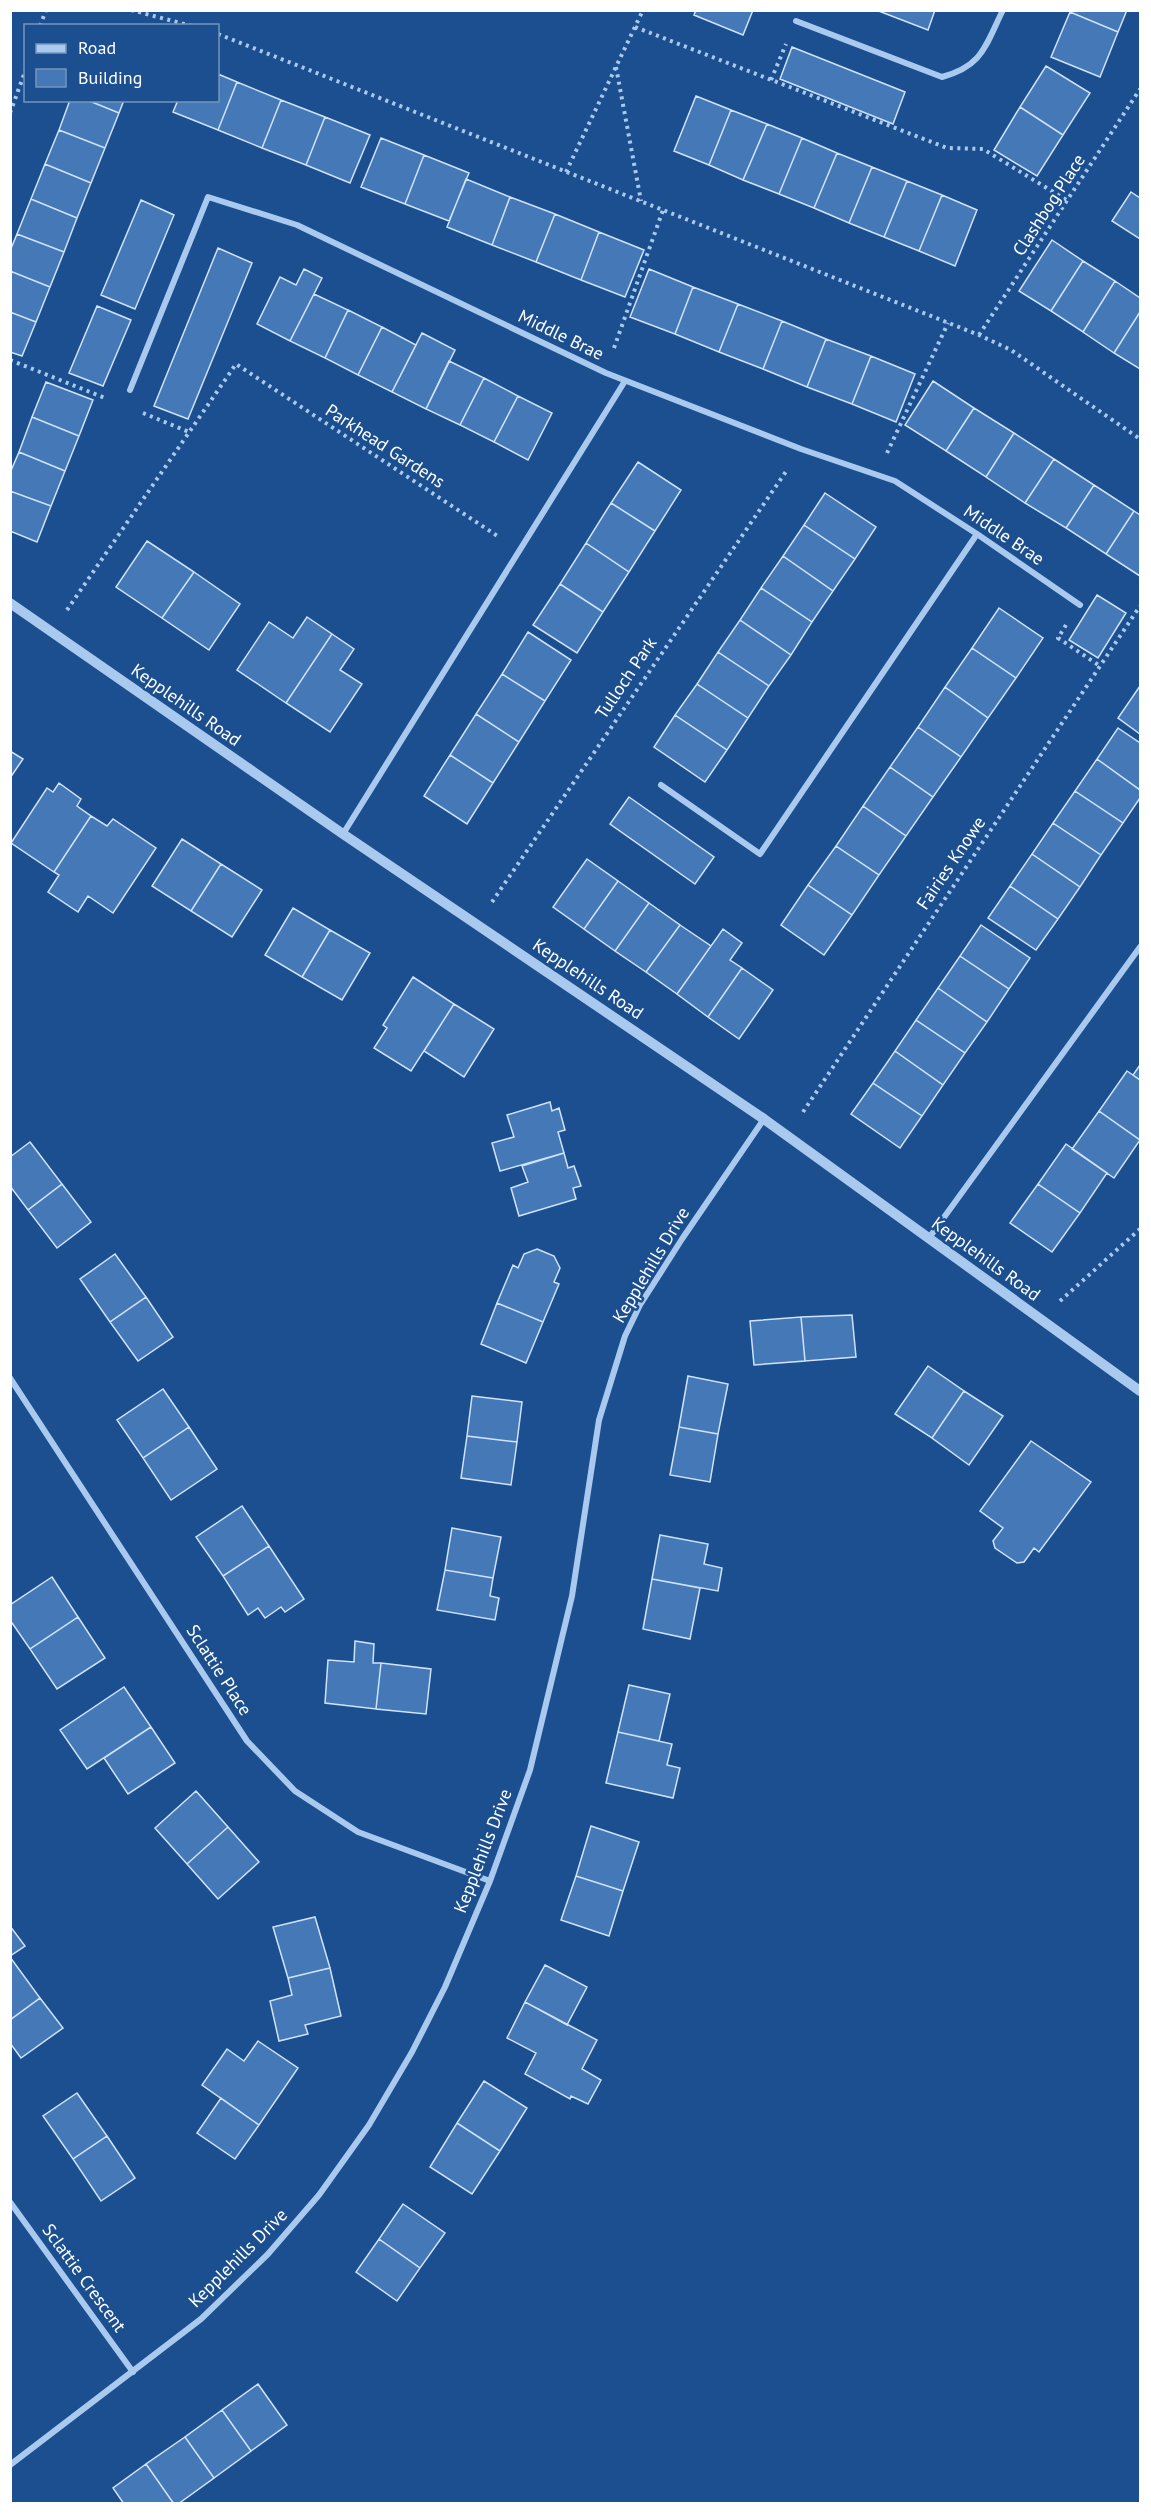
<svg xmlns="http://www.w3.org/2000/svg" width="1151" height="2514" font-family="'PT Sans',sans-serif">
<rect width="100%" height="100%" fill="#1b4f8f"/>
<path fill="#4478b7" stroke="#cfe3fa" stroke-width="1.5" d="M696,10H753L743,35L694,15Z
M876,10H935L928,30Z
M1070,10H1127L1118,32L1070,12Z
M1070,12L1118,32L1100,77L1051,57Z
M792,47L905,92L893,124L780,79Z
M1046,66L1090,93L1063,135L1020,107Z
M218,74L237,82L218,130L173,112L178,100H218Z
M237,82L281,100L262,148L218,130Z
M696,96L731,110L709,165L674,151Z
M70,100H87L119,113L105,148L59,130Z
M87,100H124L119,113Z
M281,100L325,117L306,165L262,148Z
M1020,107L1063,135L1037,176L994,150Z
M731,110L767,124L743,180L709,165Z
M325,117L370,135L350,183L306,165Z
M767,124L802,138L779,194L743,180Z
M59,130L105,148L91,183L45,164Z
M381,138L424,155L405,204L361,187Z
M802,138L837,153L814,208L779,194Z
M837,153L872,167L849,223L814,208Z
M424,155L469,173L449,221L405,204Z
M45,164L91,183L77,218L31,199Z
M872,167L907,181L884,237L849,223Z
M466,179L510,197L492,245L447,227Z
M907,181L942,195L919,251L884,237Z
M1131,192L1140,198V239L1112,221Z
M942,195L977,210L955,266L919,251Z
M510,197L555,214L536,262L492,245Z
M31,199L77,218L64,252L17,234Z
M141,200L174,215L135,309L101,295Z
M555,214L599,232L581,280L536,262Z
M599,232L644,250L625,297L581,280Z
M17,234L64,252L50,287L10,271V251Z
M1052,240L1083,261L1051,311L1019,291Z
M218,248L252,263L188,419L154,406Z
M1083,261L1115,281L1083,332L1051,311Z
M304,269L322,278L290,341L257,324L280,277L296,285Z
M649,269L693,287L675,334L630,317Z
M10,271L50,287L36,322L10,312Z
M1115,281L1140,298V312L1114,353L1083,332Z
M693,287L738,304L719,352L675,334Z
M314,294L348,310L325,358L290,341Z
M738,304L782,321L763,369L719,352Z
M97,306L131,320L103,386L69,373Z
M348,310L382,327L358,375L325,358Z
M10,312L36,322L22,356L10,352Z
M1140,312V369L1114,353Z
M782,321L826,339L807,387L763,369Z
M382,327L416,345L392,392L358,375Z
M422,333L455,350L426,409L392,392Z
M826,339L871,356L852,404L807,387Z
M871,356L915,374L896,422L852,404Z
M449,361L484,378L460,425L426,409Z
M484,378L518,396L494,442L460,425Z
M933,381L974,408L946,451L905,425Z
M46,382L93,400L79,436L32,417Z
M518,396L552,413L528,460L494,442Z
M974,408L1014,433L986,477L946,451Z
M32,417L79,436L65,471L19,452Z
M1014,433L1054,459L1025,503L986,477Z
M19,452L65,471L51,506L10,491V473Z
M1054,459L1094,485L1066,528L1025,503Z
M638,462L681,490L655,531L611,503Z
M1094,485L1134,511L1106,554L1066,528Z
M10,491L51,506L37,542L10,531Z
M825,493L876,527L855,559L804,525Z
M611,503L655,531L629,572L586,543Z
M1134,511L1140,515V576L1106,554Z
M804,525L855,559L833,591L783,556Z
M147,541L194,572L162,618L116,587Z
M586,543L629,572L603,612L560,584Z
M783,556L833,591L812,622L761,588Z
M194,572L240,604L209,650L162,618Z
M560,584L603,612L577,653L533,625Z
M761,588L812,622L791,655L740,620Z
M1097,595L1126,613L1098,658L1069,640Z
M999,608L1043,638L1016,678L972,648Z
M307,617L332,634L286,703L237,670L269,622L293,638Z
M740,620L791,655L769,686L718,652Z
M528,632L571,660L545,701L502,674Z
M332,634L354,649L340,670L362,684L330,732L286,703Z
M972,648L1016,678L988,718L945,687Z
M718,652L769,686L748,718L697,684Z
M502,674L545,701L519,742L476,714Z
M697,684L748,718L727,750L675,715Z
M1140,686V734L1118,718Z
M945,687L988,718L961,757L918,727Z
M476,714L519,742L493,783L450,755Z
M675,715L727,750L705,782L654,747Z
M918,727L961,757L933,797L890,767Z
M1118,728L1140,743V790L1097,759Z
M10,751L23,759L10,778Z
M450,755L493,783L467,824L424,796Z
M1097,759L1140,790V798L1123,823L1075,791Z
M890,767L933,797L906,836L863,806Z
M59,783L81,799L77,806L91,816L54,872L11,843L47,788L53,792Z
M1075,791L1123,823L1101,855L1053,823Z
M629,797L714,857L695,884L610,824Z
M863,806L906,836L879,875L836,846Z
M91,816L107,826L113,819L156,848L113,913L88,896L78,912L48,892L59,875L54,872Z
M1053,823L1101,855L1080,887L1032,854Z
M182,839L221,864L191,911L152,886Z
M836,846L879,875L852,915L808,885Z
M1032,854L1080,887L1058,919L1010,886Z
M587,859L618,881L584,929L553,907Z
M221,864L262,890L232,937L191,911Z
M618,881L649,903L615,951L584,929Z
M808,885L852,915L824,955L781,925Z
M1010,886L1058,919L1036,950L988,918Z
M649,903L680,925L646,972L615,951Z
M293,908L330,930L302,977L265,955Z
M680,925L711,946L677,994L646,972Z
M981,925L1030,958L1009,989L960,956Z
M723,929L742,943L730,960L742,968L708,1017L677,994Z
M330,930L370,953L342,1000L302,977Z
M960,956L1009,989L987,1022L938,988Z
M742,968L773,990L739,1039L708,1017Z
M413,977L454,1004L411,1071L374,1048L387,1028L383,1025Z
M938,988L987,1022L965,1053L916,1020Z
M454,1004L494,1029L464,1077L424,1051Z
M916,1020L965,1053L943,1085L895,1051Z
M895,1051L943,1085L922,1116L873,1083Z
M1140,1065V1080L1133,1075Z
M1127,1071L1140,1080V1140L1099,1111Z
M873,1083L922,1116L900,1148L851,1114Z
M550,1102L552,1111L559,1108L565,1130L558,1132L564,1153L500,1171L492,1143L514,1137L507,1115Z
M1099,1111L1140,1140L1114,1178L1072,1149Z
M30,1142L62,1184L28,1210L10,1186V1157Z
M1066,1144L1107,1173L1080,1213L1038,1184Z
M564,1153L568,1168L574,1166L581,1186L573,1188L576,1199L519,1216L511,1188L528,1182L522,1166Z
M62,1184L91,1222L57,1248L28,1210Z
M1038,1184L1080,1213L1052,1252L1010,1223Z
M537,1249L554,1256L560,1268L554,1282L559,1284L543,1322L497,1303L513,1265L518,1268L524,1254Z
M115,1254L146,1297L110,1322L80,1279Z
M146,1297L173,1337L138,1361L110,1322Z
M497,1303L543,1322L526,1363L481,1344Z
M852,1315L856,1357L805,1361L801,1317Z
M801,1317L805,1361L754,1365L750,1321Z
M928,1366L964,1391L932,1438L895,1414Z
M688,1376L728,1384L718,1434L679,1427Z
M163,1389L189,1427L143,1458L117,1420Z
M964,1391L1003,1416L969,1465L932,1438Z
M472,1396L522,1402L517,1442L467,1436Z
M189,1427L217,1469L171,1500L143,1458Z
M679,1427L718,1434L710,1482L670,1475Z
M467,1436L517,1442L511,1485L461,1478Z
M1031,1441L1091,1482L1039,1552L1034,1548L1024,1562L1017,1563L995,1548L993,1541L1003,1528L980,1511Z
M242,1506L269,1546L223,1576L196,1537Z
M452,1528L501,1537L493,1578L445,1570Z
M660,1535L708,1544L704,1564L722,1568L718,1591L652,1579Z
M269,1546L304,1599L285,1612L281,1607L265,1618L258,1608L248,1615L223,1576Z
M445,1570L493,1578L490,1596L499,1598L495,1620L437,1610Z
M52,1577L78,1617L30,1649L10,1620V1605Z
M652,1579L700,1588L690,1639L643,1629Z
M78,1617L105,1658L57,1689L30,1649Z
M355,1641L374,1644L373,1663H381L376,1709L325,1703L328,1660L354,1662Z
M381,1663L431,1669L426,1714L376,1709Z
M629,1685L670,1694L659,1741L618,1732Z
M124,1687L151,1727L87,1769L60,1730Z
M151,1727L175,1763L128,1794L104,1758Z
M618,1732L672,1744L667,1765L680,1768L673,1798L606,1783Z
M196,1791L228,1827L187,1864L155,1828Z
M591,1826L639,1842L623,1891L576,1876Z
M228,1827L259,1862L218,1899L187,1864Z
M576,1876L623,1891L609,1936L561,1920Z
M315,1917L330,1968L288,1978L273,1927Z
M10,1926L25,1946L10,1956Z
M10,1957L40,1998L10,2020Z
M545,1965L587,1987L567,2025L525,2002Z
M330,1968L341,2016L305,2025L308,2034L279,2041L270,2001L292,1995L288,1978Z
M40,1998L63,2028L21,2058L10,2043V2020Z
M525,2002L597,2040L582,2069L601,2080L588,2104L571,2096L570,2099L525,2074L536,2053L507,2038Z
M258,2041L298,2068L259,2125L202,2085L227,2049L244,2061Z
M484,2081L527,2108L500,2151L457,2123Z
M77,2093L107,2136L73,2159L43,2116Z
M221,2098L259,2125L235,2159L197,2133Z
M457,2123L500,2151L472,2194L430,2167Z
M107,2136L135,2178L101,2201L73,2159Z
M403,2204L445,2233L420,2268L379,2239Z
M379,2239L420,2268L397,2301L356,2272Z
M258,2384L287,2425L251,2451L222,2410Z
M222,2410L251,2451L214,2478L185,2437Z
M185,2437L214,2478L178,2504H174L146,2464Z
M146,2464L174,2504H124L113,2488Z"/>
<g fill="none" stroke-linecap="round" stroke-linejoin="round">
<path stroke="#a9c9ee" stroke-width="4" stroke-dasharray="3 4.5" stroke-linecap="butt" d="M131,10L192,26
M40,26L46,10
M635,27L947,148L983,149L1068,201
M218,34L979,335L1011,350L1140,439
M616,67L641,201
M771,80L786,44
M10,113L26,69
M566,172L643,10
M979,335L1140,89
M614,348L663,210
M10,360L105,398
M143,413L189,432
M887,453L948,323
M67,610L236,364L499,537
M1066,625L1058,638L1100,666
M492,902L787,470
M803,1112L1140,606
M1060,1301L1140,1229"/>
<path stroke="#a9c9ee" stroke-width="6" d="M796,21L942,77C983,66 985,46 1003,10
M130,390L208,197L297,225L606,373L801,449L895,481L977,534L1080,605
M661,785L760,854L977,534
M343,834L625,381
M929,1238L1140,947
M10,1378L247,1741L295,1791L358,1832L490,1881
M10,2202L133,2372
M10,2465L201,2319L268,2254L319,2195L369,2125L412,2052L445,1987L490,1881L530,1770L572,1596L599,1420L625,1336L640,1305L682,1239L764,1119"/>
<path stroke="#a9c9ee" stroke-width="10" d="M10,603L343,834L764,1119L1140,1391"/>
</g>
<g text-anchor="middle" stroke-width="5" stroke-linejoin="round" paint-order="stroke">
<g font-size="18" fill="#fff" stroke="#1b4f8f">
<text transform="translate(1049 205) rotate(-57)" y="6">Clashbog Place</text>
<text transform="translate(561 335) rotate(26)" y="6">Middle Brae</text>
<text transform="translate(385 446) rotate(33)" y="6">Parkhead Gardens</text>
<text transform="translate(1004 535) rotate(34)" y="6">Middle Brae</text>
<text transform="translate(626 678) rotate(-56)" y="6">Tulloch Park</text>
<text transform="translate(186 705) rotate(35)" y="6">Kepplehills Road</text>
<text transform="translate(951 863) rotate(-56)" y="6">Fairies Knowe</text>
<text transform="translate(588 979) rotate(34)" y="6">Kepplehills Road</text>
<text transform="translate(986 1259) rotate(36)" y="6">Kepplehills Road</text>
<text transform="translate(651 1265) rotate(-59)" y="6">Kepplehills Drive</text>
<text transform="translate(219 1670) rotate(57)" y="6">Sclattie Place</text>
<text transform="translate(483 1851) rotate(-69)" y="6">Kepplehills Drive</text>
<text transform="translate(238 2258) rotate(-45)" y="6">Kepplehills Drive</text>
<text transform="translate(84 2278) rotate(54)" y="6">Sclattie Crescent</text>
</g>
</g>
<rect width="1151" height="2514" fill="none" stroke="#ffffff" stroke-width="24"/>
<rect x="24" y="24" width="195" height="78" fill="#1b4f8f" stroke="#7695bc" stroke-width="1.5"/>
<rect x="36" y="44" width="30" height="9" fill="#a9c9ee" stroke="#7695bc" stroke-width="1.5"/>
<text x="78" y="54" font-size="18" fill="#ffffff">Road</text>
<rect x="36" y="69" width="30" height="18" fill="#4478b7" stroke="#7695bc" stroke-width="1.5"/>
<text x="78" y="84" font-size="18" fill="#ffffff">Building</text>
</svg>
